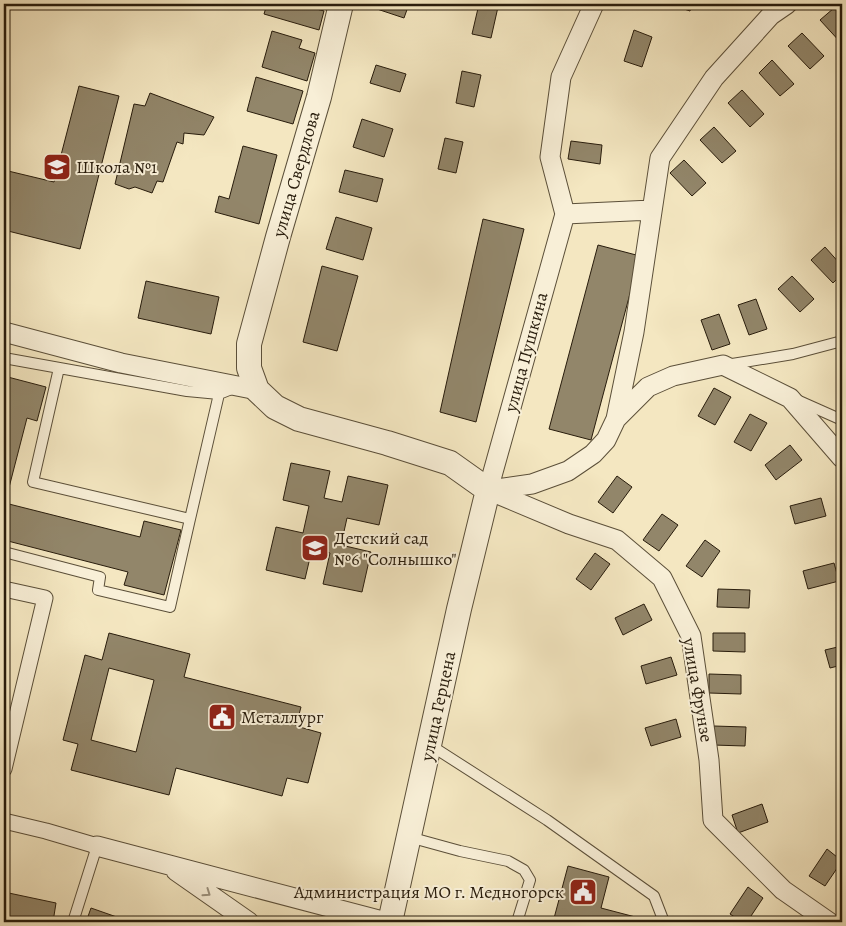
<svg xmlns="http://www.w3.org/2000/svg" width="846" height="926" font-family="Alegreya,serif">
<rect width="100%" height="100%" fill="#f4e7c1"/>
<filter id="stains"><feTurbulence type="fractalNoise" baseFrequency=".004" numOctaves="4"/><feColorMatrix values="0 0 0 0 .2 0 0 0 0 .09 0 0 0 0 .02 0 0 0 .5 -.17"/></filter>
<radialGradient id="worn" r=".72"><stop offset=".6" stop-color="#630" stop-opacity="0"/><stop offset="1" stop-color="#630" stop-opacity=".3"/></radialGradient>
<path fill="#92866a" stroke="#281c0c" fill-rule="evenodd" d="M267,4H298L324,11L319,30L264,14Z
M375,4H409L404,18L374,8Z
M479,4L498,7L491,38L472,34Z
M669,4H692L690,11Z
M834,8L842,16V44L820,20Z
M634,30L652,37L642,67L624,61Z
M272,31L302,40L299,48L315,53L307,81L262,67Z
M802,33L824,56L810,69L788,46Z
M772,60L794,84L780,96L759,73Z
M376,65L406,74L400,92L370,83Z
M462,71L481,75L474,107L456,103Z
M256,77L303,91L293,124L247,111Z
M79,86L119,96L80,249L4,230V170L54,182Z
M742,90L764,114L750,127L728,103Z
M150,93L214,117L204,135L184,133L183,144L177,142L163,182L157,181L152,193L135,187L129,189L115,184L134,104L145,106Z
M362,119L393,129L384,157L353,147Z
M714,127L736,151L722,163L700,140Z
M445,138L463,142L456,173L438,169Z
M571,141L602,145L600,164L568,159Z
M243,146L277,155L259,224L215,212L219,196L229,199Z
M684,160L706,183L692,196L670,173Z
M345,170L383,179L377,202L339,192Z
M336,217L372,228L363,260L326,249Z
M483,219L524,229L476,422L440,412Z
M598,245L640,256L591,440L549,429Z
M825,247L842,266V274L833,283L811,260Z
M322,266L358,276L337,351L303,342Z
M792,276L814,299L800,312L778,289Z
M146,281L219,297L211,334L138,318Z
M756,299L767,329L749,335L738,305Z
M719,314L730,344L712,350L701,320Z
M4,376L46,387L37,421L27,418L5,503L140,537L144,521L181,530L164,595L124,585L128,572L4,540Z
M714,388L731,397L715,425L698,416Z
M750,414L767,423L751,451L734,442Z
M790,445L802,460L776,480L765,465Z
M291,463L330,471L324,498L342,502L348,476L388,485L379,525L347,518L341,545L371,552L362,592L323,584L330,553L312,549L305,579L266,570L276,527L303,533L309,506L283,500Z
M617,476L632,487L613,513L598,502Z
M821,498L826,516L795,524L790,506Z
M662,514L678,525L659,551L643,540Z
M705,540L720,551L702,577L686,566Z
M595,553L610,564L591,590L576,579Z
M834,563L839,581L808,589L803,571Z
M718,589L750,590L749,608L717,607Z
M644,604L652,620L623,635L615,618Z
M109,633L190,654L184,677L301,707L296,726L321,733L308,783L287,778L282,796L176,768L169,795L71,770L78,744L63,740L85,655L102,660ZM109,668L154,680L136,752L91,740Z
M713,633H745V652L713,651Z
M842,646V665L830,668L825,650Z
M671,657L677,675L646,684L641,666Z
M709,674L741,675V694L709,693Z
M676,719L681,737L651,746L645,728Z
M714,726L746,727L745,746L713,745Z
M762,804L768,822L738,833L732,815Z
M827,849L842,861L825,886L809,876Z
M568,866L609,877L601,908L643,919L642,922H553Z
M748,887L763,898L747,922H742L730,914Z
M4,892L56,903L53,922H4Z
M91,908L131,922H86Z"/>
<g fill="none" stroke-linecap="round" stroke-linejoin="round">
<defs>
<path id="service" d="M4,358L187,391L219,394L234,388
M726,365L793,354L842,341
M797,400L842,420
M190,519L219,394
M4,552L100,577L98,590L170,607L190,519L33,482L59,368
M430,745L547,820L654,896L664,922
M409,837L460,851L508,861L524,870L530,880L517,922
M73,922L97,846"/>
<path id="pedestrian" d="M4,589L45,598L4,769
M4,821L46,831L97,846"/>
<path id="minor" d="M594,4L561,77L550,157L565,214L652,210
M4,332L121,363L257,390
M616,419L634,332L660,158L714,78L771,15L787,4
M488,490L569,524L617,540L662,578L691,636L709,760L713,820L783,890L829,922
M488,490L565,214
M490,490L532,484L568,471L593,454L606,440L616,419L648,387L673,376L723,365L790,398L842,458
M97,846L386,922
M176,871L249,922"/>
<path id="tertiary" d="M341,4L319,97L278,237L249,344V368L257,390L275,407L299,419L387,443L450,463L488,490L459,609L390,922"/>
</defs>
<use href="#service" stroke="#5b4f39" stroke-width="12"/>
<use href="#pedestrian" stroke="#5b4f39" stroke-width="17"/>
<use href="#minor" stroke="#5b4f39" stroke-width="21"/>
<use href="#tertiary" stroke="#5b4f39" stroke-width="26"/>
<use href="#service" stroke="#f8efd7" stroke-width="10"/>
<use href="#pedestrian" stroke="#f8efd7" stroke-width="15"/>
<use href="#minor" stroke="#f8efd7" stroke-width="19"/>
<use href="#tertiary" stroke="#f8efd7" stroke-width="24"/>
</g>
<defs><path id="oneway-chevron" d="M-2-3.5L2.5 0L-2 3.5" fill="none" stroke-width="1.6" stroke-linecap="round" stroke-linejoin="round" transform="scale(1.25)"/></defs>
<use stroke="#9a907c" href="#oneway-chevron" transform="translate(207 893) rotate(35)"/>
<defs>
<symbol id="school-square" viewBox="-11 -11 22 22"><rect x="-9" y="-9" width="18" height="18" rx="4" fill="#8f2418" stroke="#f8efd7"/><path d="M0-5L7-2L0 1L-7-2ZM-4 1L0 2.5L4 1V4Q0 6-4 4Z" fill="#fff"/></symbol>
<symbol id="civic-square" viewBox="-11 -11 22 22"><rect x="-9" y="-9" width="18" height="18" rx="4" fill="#8f2418" stroke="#f8efd7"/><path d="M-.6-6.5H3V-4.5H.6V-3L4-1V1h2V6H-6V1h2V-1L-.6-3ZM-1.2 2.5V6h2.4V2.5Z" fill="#fff"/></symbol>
</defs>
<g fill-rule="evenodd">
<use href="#school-square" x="41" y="151" width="32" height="32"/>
<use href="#school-square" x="299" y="532" width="32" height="32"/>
<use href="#civic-square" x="206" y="701" width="32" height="32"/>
<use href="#civic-square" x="567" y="876" width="32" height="32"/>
</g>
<g text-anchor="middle" stroke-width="4" stroke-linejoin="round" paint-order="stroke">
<g font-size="18" fill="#281c0c" stroke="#f8efd7" text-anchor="start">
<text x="76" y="173">Школа №1</text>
<text x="334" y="544">Детский сад<tspan x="334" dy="21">№6 "Солнышко"</tspan></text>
<text x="241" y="723">Металлург</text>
<text x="564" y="898" text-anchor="end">Администрация МО г. Медногорск</text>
</g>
<g font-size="18" fill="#281c0c" stroke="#f8efd7">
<text transform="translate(296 174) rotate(-74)" y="6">улица Свердлова</text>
<text transform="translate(526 352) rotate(-75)" y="6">улица Пушкина</text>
<text transform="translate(698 690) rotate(80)" y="6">улица Фрунзе</text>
<text transform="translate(438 706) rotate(-78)" y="6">улица Герцена</text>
</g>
</g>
<rect width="846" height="926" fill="none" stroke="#f4e7c1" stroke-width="20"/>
<rect x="5" y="5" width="836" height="916" fill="none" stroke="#281c0c" stroke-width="2.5"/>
<rect x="10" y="10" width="826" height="906" fill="none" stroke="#281c0c"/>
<rect width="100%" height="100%" filter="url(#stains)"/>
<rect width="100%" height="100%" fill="url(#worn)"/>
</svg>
